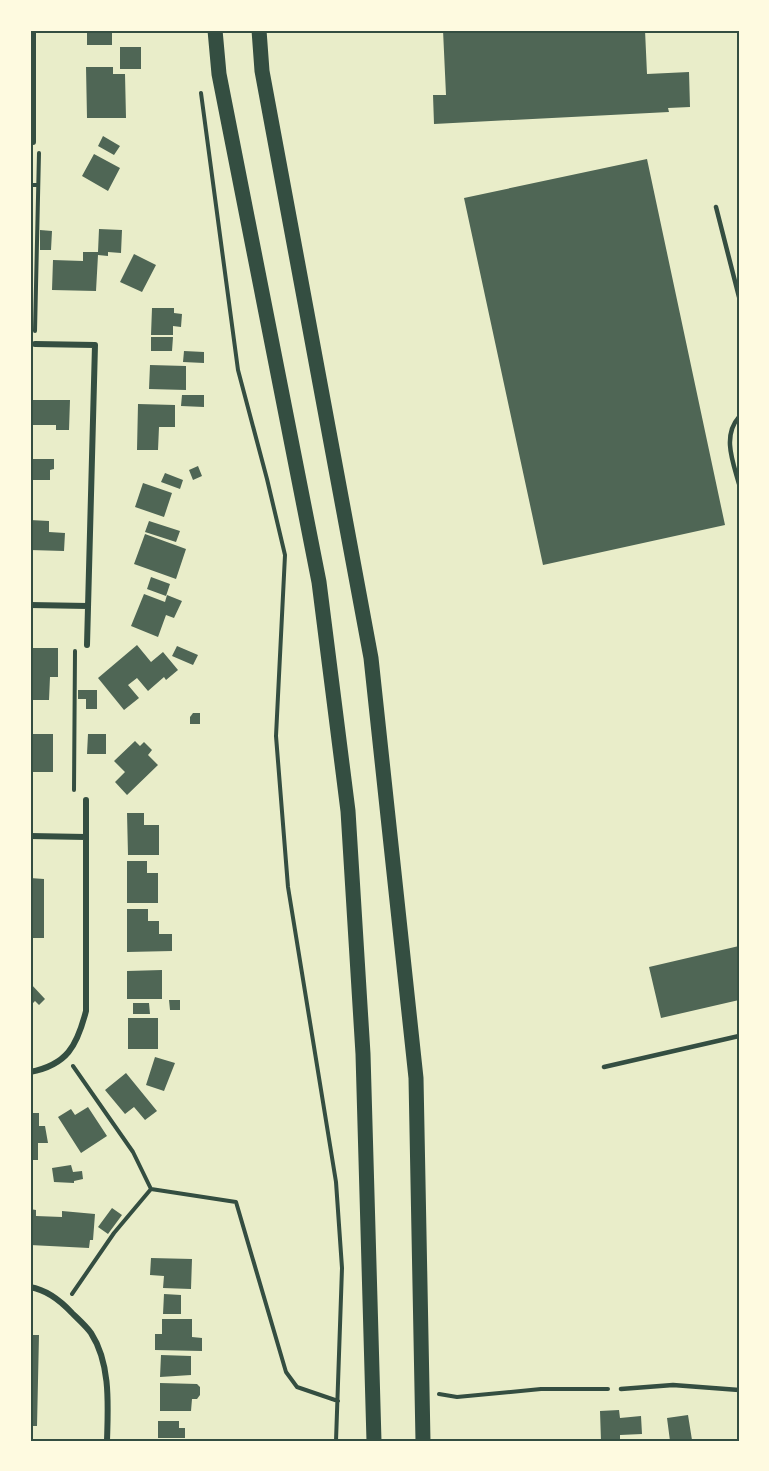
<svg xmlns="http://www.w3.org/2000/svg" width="769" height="1471" font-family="Arial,sans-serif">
<rect width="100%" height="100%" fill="#e9edc9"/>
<path fill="#4f6655" d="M87,30H112V45H87Z
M443,30H645L647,74L689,72L690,107L668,108L669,112L434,124L433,95H446Z
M120,47H141V69H120Z
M86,67H113V74H125L126,118H87Z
M103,136L120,146L114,155L98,146Z
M94,154L120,168L108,191L82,176Z
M647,159L725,525L543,565L464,198Z
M99,229L122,230L121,253L108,252V256L98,255L96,291L52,290L53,260L83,261V252H98Z
M40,230L52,231L51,250H40Z
M134,254L156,265L142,292L120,282Z
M152,308H174V313L182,314L181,327L173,326V335H151Z
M151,337H173L172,351H151Z
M184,351L204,352V363L183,362Z
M150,365L186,366V390L149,389Z
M182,395H204V407L181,406Z
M30,400H70L69,430H56V425H30Z
M138,404L175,405V427H159L158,450H137Z
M32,459H54V469L50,470V480H30Z
M198,466L202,476L193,480L189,470Z
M165,473L183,480L180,489L161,482Z
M143,483L172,493L164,517L135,507Z
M30,520L49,521V532L65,533L64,551L30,550Z
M149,521L180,531L176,542L145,532Z
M145,534L186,549L176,579L134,564Z
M151,577L170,584L166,596L147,589Z
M144,594L165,602L167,595L182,601L174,618L166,615L158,637L131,626Z
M137,645L151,662L163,652L178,670L166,680L164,677L148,691L137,678L128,685L139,698L124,710L98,678Z
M177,646L198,655L193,665L172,656Z
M30,648H58V677H50L49,700H32Z
M78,690H97V709H86V699H78Z
M193,713H200V724H190V717Z
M30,734H53V772H30Z
M88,734H106V754H87Z
M135,741L140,746L144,742L152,750L148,755L158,765L127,795L115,782L125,772L114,761Z
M127,813H144V825H159V855H128Z
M127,861H147V873H158V903H127Z
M30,878L44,879V938H30Z
M127,909H148V921H159V934H172V951L127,952Z
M739,946V1000L661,1018L649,967Z
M162,970V999H127V971Z
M30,983L45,999L39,1005L35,1001L30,1006Z
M169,1000H180V1010H170Z
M133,1003H149L150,1014H133Z
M128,1018H158V1049H128Z
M155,1057L175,1063L164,1091L146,1085Z
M126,1073L157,1111L145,1120L134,1107L125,1114L105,1090Z
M88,1107L107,1136L81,1153L58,1117L71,1109L75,1115Z
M30,1113H39V1126H45L48,1143H38V1160H30Z
M71,1165L73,1172L82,1171L83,1179L74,1181V1183L54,1182L52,1168Z
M112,1208L122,1215L108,1234L98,1227Z
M30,1209L36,1210V1216L62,1217V1211L95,1214L93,1240H90L89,1248L30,1245Z
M151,1258L192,1259L191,1289L163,1288L164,1276L150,1275Z
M164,1294L181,1295V1314H163Z
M162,1319H192V1337L202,1338V1351L155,1350V1334H162Z
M30,1335H39L37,1426H30Z
M161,1355L191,1356V1375L160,1377Z
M160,1383L197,1384L200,1387V1395L197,1399H192L191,1411H160Z
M619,1410L620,1418L641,1416L642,1434L620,1435V1441H601L600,1411Z
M688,1415L692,1440L670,1441L667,1418Z
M158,1421H179V1428H185V1438H158Z"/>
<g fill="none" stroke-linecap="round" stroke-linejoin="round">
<path stroke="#344e41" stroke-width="4" d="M201,93L238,370L267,479L285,555L276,736L288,887L336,1182L342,1268L336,1441
M30,185H38
M35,331L39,153
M74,790L75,651
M151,1189L236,1202L286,1372L297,1387L338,1401
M72,1294L114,1233L151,1189L133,1152L73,1066
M439,1394L457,1397L541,1389H608"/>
<path stroke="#344e41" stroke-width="4.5" d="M716,207L739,297
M739,417C722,436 733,462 739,484
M604,1067L739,1036
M621,1389L673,1385L739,1390"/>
<path stroke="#344e41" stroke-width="6" d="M33,142V30
M35,344L95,345L87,645
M30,605L88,606
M30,836L86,837
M30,1072C67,1065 77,1046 86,1011V800
M30,1287C47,1290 60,1300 72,1313C78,1319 86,1326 91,1333C111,1364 108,1406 107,1441"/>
<path stroke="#344e41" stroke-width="15" d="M215,30L219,74L319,582L348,811L363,1054L374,1441
M259,30L262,71L371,658L416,1078L423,1441"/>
</g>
<rect width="769" height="1471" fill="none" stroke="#fefae0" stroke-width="63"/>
<rect x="32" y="32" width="706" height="1408" fill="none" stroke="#344e41" stroke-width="2"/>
</svg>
